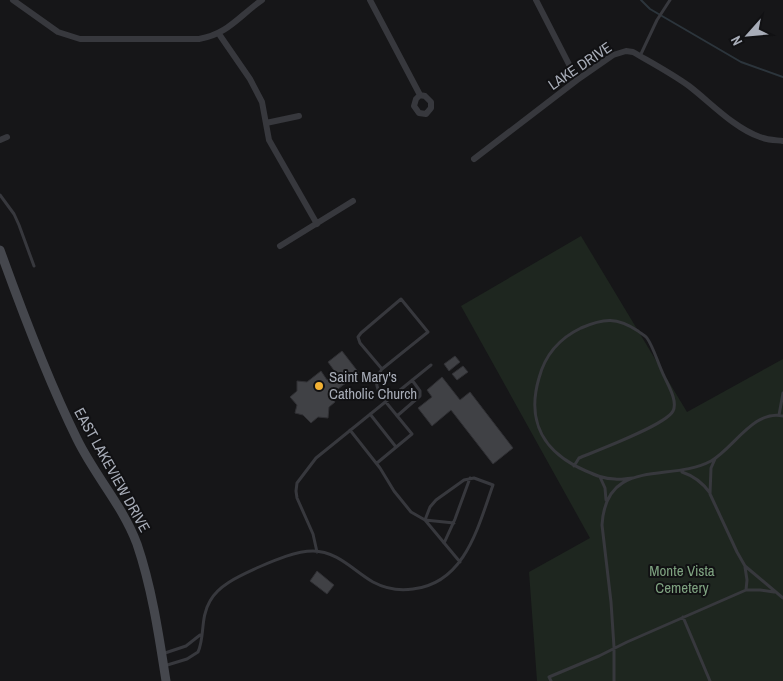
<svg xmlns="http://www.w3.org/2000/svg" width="783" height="681" font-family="'Archivo Narrow',sans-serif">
<rect width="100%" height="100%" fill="#161618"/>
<path fill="#1e261f" d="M581,236L687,412L783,359V681H537L529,572L590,538L461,306Z"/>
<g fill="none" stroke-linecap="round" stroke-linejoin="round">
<path stroke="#2c353c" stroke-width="2" d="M641,0L650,9L741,62L783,77"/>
</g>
<path fill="#404145" stroke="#303034" d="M342,351L359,373L330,395L335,402L329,407L328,418L318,417L311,423L303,415L295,413L297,405L290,397L297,391V381L307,382L321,371L327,380L336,373L328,362Z
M455,356L460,362L449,371L444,364Z
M463,366L468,372L457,380L452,374Z
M442,377L460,400L470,392L513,448L493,464L451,410L432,426L418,408L432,397L427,390Z
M317,571L334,585L327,594L310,581Z"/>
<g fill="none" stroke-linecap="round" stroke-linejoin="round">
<path stroke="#37383d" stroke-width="3" d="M640,56L657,20L670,0
M0,195L14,214L19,225L34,266
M370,414L396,447
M779,415L783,393
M397,416L420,396V391L412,380
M350,430L380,468L394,491L411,512L425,520L454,523
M715,459L711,468L710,494L737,552L745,566L783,598
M377,463L412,434L380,395L377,386L376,378L382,369L428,332L401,299L361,333L358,337L360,343L382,369
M574,466L579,458C596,451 666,425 673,411C678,401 668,385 664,376C658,364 654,348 647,338C645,335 640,333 638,331C617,317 604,318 581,328C560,338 545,355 539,378C526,422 544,453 586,471C595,475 604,479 615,479C621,480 627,478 633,478
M682,472C694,476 703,483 710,493
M600,477L605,488L606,500
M444,543L455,519L470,478
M317,552L313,534L297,498L296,491L297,483L316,458L431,365
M745,567L747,580L746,590
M683,617L710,681
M162,654L186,646L200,635
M164,666L187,659L198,652C205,637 200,618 210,601C219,584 242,575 259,567C275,560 296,551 313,551C337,551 354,571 373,582C386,589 399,591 413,589C465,583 478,527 493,485L474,478L464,480L436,500L430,507L425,520L460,562
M551,681L549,677L599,656L627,642L746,590H760L774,592
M614,681V647L611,602L602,525C606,456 670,483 711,461C733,449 754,409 783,416"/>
<path stroke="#37383d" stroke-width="6" d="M13,0L58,32L80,39H199C228,34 239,16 262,0
M370,0L420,95L425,96L431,102V108L426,114L419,113L414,106L416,99L420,95
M536,0L577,80
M219,34L250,79L262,102L269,140L317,224
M266,123L299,116
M0,140L7,137
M474,159L577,80L613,55L626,51L633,52C652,63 671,73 689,86C710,102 734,128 760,137C767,140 775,140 783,141
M280,246L353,201"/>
<path stroke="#45474d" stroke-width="9" d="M0,250C23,314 47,378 77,439C95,476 123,506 137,544C152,588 159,636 166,681"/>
</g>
<circle fill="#f2b134" stroke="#111113" stroke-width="2" cx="319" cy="386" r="5"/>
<g text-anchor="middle" stroke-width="4" stroke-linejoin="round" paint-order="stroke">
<g font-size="15" fill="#a8adb8" stroke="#111113">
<text transform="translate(580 66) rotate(-34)" y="5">LAKE DRIVE</text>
<text transform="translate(112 470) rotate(61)" y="5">EAST LAKEVIEW DRIVE</text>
</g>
<g font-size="15" fill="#a8adb8" stroke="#111113" text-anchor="start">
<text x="329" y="382">Saint Mary's<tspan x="329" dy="17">Catholic Church</tspan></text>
</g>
<g font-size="15" fill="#7fa381" stroke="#111113">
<text x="682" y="576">Monte Vista<tspan x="682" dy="17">Cemetery</tspan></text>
</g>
</g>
<g transform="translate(748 35) rotate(243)" stroke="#111113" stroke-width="4" paint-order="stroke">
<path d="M0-4L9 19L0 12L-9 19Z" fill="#a8adb8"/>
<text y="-8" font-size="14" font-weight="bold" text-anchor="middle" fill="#a8adb8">N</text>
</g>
</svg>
